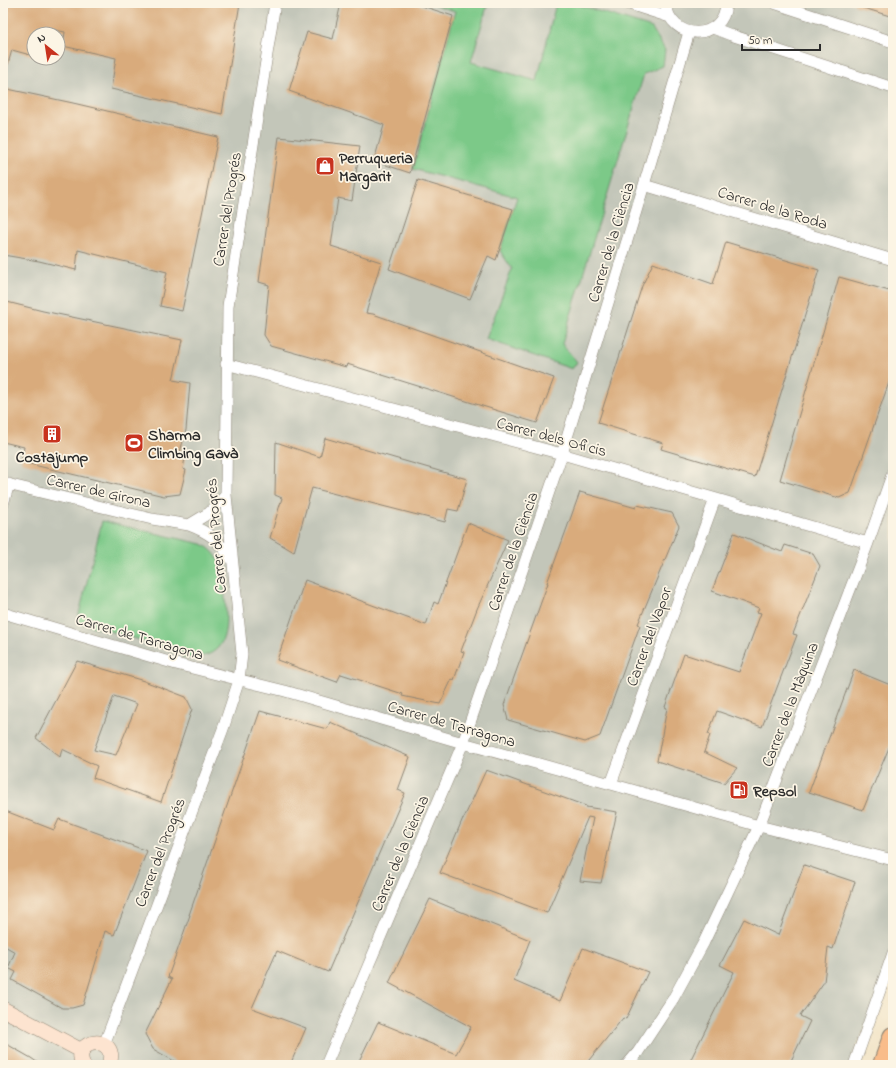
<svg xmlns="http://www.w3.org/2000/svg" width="896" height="1068" font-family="'Indie Flower',sans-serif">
<rect width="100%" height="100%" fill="#fcf5e5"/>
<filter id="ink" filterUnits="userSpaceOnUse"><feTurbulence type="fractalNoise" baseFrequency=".025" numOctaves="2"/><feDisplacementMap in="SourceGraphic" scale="8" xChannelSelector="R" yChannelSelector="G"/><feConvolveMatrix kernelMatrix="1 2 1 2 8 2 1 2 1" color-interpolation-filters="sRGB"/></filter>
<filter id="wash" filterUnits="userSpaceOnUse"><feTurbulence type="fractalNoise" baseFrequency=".012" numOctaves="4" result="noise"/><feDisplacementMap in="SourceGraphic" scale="16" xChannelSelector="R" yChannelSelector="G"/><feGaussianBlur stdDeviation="0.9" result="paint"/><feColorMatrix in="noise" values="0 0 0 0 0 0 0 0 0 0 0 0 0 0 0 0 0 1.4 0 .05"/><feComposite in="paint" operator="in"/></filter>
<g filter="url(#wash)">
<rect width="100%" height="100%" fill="#eedebc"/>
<path fill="#c3c6b9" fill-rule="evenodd" d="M3,3H893V965L849,1065H3ZM34,34H58V58H34Z"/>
<path fill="#7cc988" stroke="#547a5a" d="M427,3H488L471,62L537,81L556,3H573L652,28L665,50L663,66L644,74L562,344L577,362L572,369L486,339L512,269L500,251L517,197L413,169L455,11Z
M102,521L202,544C225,556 223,576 225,598C228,633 227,661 183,657V652L77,622Z"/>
<g id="blocks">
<path fill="#d9ab7b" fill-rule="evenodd" d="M3,3H240L222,114L111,89L116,58L63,46L65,32L44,28L43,34H34V56L12,50L5,74H3Z
M341,3H413L453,16L410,173L374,161L384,125L289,91L307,32L333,39Z
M854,3H893V17L854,5Z
M3,88L73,103L218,137L182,311L160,306L167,272L78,250L76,270L39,261L3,255Z
M279,137L360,146L352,201L338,198L331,246L381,262L366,313L373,314L554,378L537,423L347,364L346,367L271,346L264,335L269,285L259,282Z
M418,180L513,209L496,260L488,256L470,299L389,269Z
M726,242L819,270L755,477L661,449L663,443L598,423L642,286L653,263L713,284Z
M839,277L893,292V371L850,493L839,498L780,480Z
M3,301L43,311L182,340L173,380L190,383L186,430L179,456L185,458L183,469L186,470L180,494L164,496L21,462L24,447L3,442Z
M325,438L467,479L458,511L448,509L445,522L312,488L294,552L270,538L282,498L275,495L276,442L320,457Z
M580,492L636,508L637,505L672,513L679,526L638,624L640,625L600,736L585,742L508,720L504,705L548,583H547Z
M468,523L508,540L477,609L461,651L464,652L454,680L452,679L440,704L402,696L403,694L341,674L337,682L277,660L305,580L426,625L434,602L438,604Z
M734,533L782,552L785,545L813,554L820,566L793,634L797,635L762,727L717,711L708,734L710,735L704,752L737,768L724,783L657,761L667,708L665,707L684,654L739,672L761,613L757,612L759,608L712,591Z
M77,661L144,681L186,697L192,709L161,802L93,778L97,766L62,749L60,757L36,738ZM114,696L137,704L116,755L94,750Z
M854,670L893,686V738L863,810L809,792Z
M260,711L327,729L330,722L410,757L398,790L405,793L328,972L277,951L252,1008L306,1028L290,1065H181L153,1049L145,1034L172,979L168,977L190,915H189Z
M486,770L586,806V807L617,812L601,883L580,881L593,818L588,817L547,913L440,873L463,818H464Z
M3,810L54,830L59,819L147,851L114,935L105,931L83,1005L72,1008H62L12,980L16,972L8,968L15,952L3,945Z
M804,865L855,882L833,949L828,947L824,982L800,1016L810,1021L789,1065H688L734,972L720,965L744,919L778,935Z
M430,899L530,940L514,981L560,1001L583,948L648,972L626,1019L623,1018L585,1065H357L378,1022L456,1054L471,1027L389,983Z
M3,1042L31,1058L41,1065H3Z"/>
</g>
</g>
<g filter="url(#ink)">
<use href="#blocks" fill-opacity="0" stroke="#8c8474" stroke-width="1"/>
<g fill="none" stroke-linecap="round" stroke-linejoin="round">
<defs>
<path id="street" d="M626,3L670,17
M666,3C669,42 725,42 726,3
M774,3L893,42
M713,28L731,35L893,88
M644,185L893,260
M226,364L562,454L868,543
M3,483L152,519L189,525L209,513L226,495
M3,504L9,484
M189,525C211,533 218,540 231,559
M3,613L176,664L285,691L463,743L611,784L759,826L893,860
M611,784L715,499
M104,1045L223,729L239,680L242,654L226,495L228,306L275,3
M326,1065L463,743L562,454L644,185L689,32
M627,1065L638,1052L673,999L704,942L759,826L868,543L893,472
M854,1065L893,953"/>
<path id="secondary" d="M3,1009L82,1051
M83,1065C70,1038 120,1033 109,1065"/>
<path id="highway" d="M883,1065L893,1037"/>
</defs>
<use href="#street" stroke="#8c8474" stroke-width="12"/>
<use href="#secondary" stroke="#8c8474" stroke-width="16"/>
<use href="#highway" stroke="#8c8474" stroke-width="22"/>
<use href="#street" stroke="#fff" stroke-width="11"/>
<use href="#secondary" stroke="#fde4d0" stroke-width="15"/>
<use href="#highway" stroke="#f9bc8a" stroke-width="20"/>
</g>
</g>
<defs>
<symbol id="shop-square" viewBox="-11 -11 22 22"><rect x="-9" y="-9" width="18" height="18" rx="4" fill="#c8321e" stroke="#fcf5e5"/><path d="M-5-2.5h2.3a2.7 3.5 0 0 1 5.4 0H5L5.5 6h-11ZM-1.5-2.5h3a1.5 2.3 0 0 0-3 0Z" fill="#fff"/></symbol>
<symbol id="building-square" viewBox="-11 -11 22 22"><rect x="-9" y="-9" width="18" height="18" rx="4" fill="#c8321e" stroke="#fcf5e5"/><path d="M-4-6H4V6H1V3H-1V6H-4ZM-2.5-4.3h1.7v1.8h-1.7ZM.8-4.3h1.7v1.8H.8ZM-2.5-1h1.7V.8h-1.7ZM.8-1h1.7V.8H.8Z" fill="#fff"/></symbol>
<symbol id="stadium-square" viewBox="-11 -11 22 22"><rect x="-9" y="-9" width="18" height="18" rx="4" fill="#c8321e" stroke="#fcf5e5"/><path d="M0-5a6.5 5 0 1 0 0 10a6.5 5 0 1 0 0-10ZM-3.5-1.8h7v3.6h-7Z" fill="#fff"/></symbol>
<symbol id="fuel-square" viewBox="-11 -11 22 22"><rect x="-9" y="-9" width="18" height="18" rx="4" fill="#c8321e" stroke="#fcf5e5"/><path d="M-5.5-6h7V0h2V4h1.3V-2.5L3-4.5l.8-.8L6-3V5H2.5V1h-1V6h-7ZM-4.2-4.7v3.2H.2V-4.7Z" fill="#fff"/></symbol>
</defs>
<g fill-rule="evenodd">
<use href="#shop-square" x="314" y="155" width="22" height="22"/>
<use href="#building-square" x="41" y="423" width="22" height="22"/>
<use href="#stadium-square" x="123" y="432" width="22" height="22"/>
<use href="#fuel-square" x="728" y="779" width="22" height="22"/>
</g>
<g text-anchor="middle" stroke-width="3.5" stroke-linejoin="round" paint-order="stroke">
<g font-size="16" font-weight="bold" fill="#2b2b2b" stroke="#fcf5e5" text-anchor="start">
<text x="339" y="163">Perruqueria<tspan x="339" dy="18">Margarit</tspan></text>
<text x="148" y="440">Sharma<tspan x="148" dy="18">Climbing Gavà</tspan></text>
<text x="52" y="462" text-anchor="middle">Costajump</text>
<text x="753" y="796">Repsol</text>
</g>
<g font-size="16" fill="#2b2b2b" stroke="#fcf5e5">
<text transform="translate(773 207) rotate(17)" y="6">Carrer de la Roda</text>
<text transform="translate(226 209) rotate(-81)" y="6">Carrer del Progrés</text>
<text transform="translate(610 242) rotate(-73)" y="6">Carrer de la Ciència</text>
<text transform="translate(552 436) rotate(15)" y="6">Carrer dels Oficis</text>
<text transform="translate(99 490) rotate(13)" y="6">Carrer de Girona</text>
<text transform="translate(215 536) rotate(-95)" y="6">Carrer del Progrés</text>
<text transform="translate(512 551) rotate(-71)" y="6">Carrer de la Ciència</text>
<text transform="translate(140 636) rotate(16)" y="6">Carrer de Tarragona</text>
<text transform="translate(648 636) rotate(-70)" y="6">Carrer del Vapor</text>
<text transform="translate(789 704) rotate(-69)" y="6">Carrer de la Màquina</text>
<text transform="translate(452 723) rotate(16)" y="6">Carrer de Tarragona</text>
<text transform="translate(159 852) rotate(-69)" y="6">Carrer del Progrés</text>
<text transform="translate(399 853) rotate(-67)" y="6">Carrer de la Ciència</text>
</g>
</g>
<rect width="896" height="1068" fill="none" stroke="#fcf5e5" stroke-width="16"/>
<g transform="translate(46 46) rotate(330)"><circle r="19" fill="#fcf5e5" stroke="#a8a49b"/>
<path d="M0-3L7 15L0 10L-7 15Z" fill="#c8321e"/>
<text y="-6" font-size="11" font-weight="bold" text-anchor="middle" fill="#2b2b2b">N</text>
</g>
<path d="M742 44v6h78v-6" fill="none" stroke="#2b2b2b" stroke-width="2"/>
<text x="748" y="44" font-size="12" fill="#2b2b2b" stroke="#fcf5e5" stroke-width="3" paint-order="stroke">50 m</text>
</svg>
